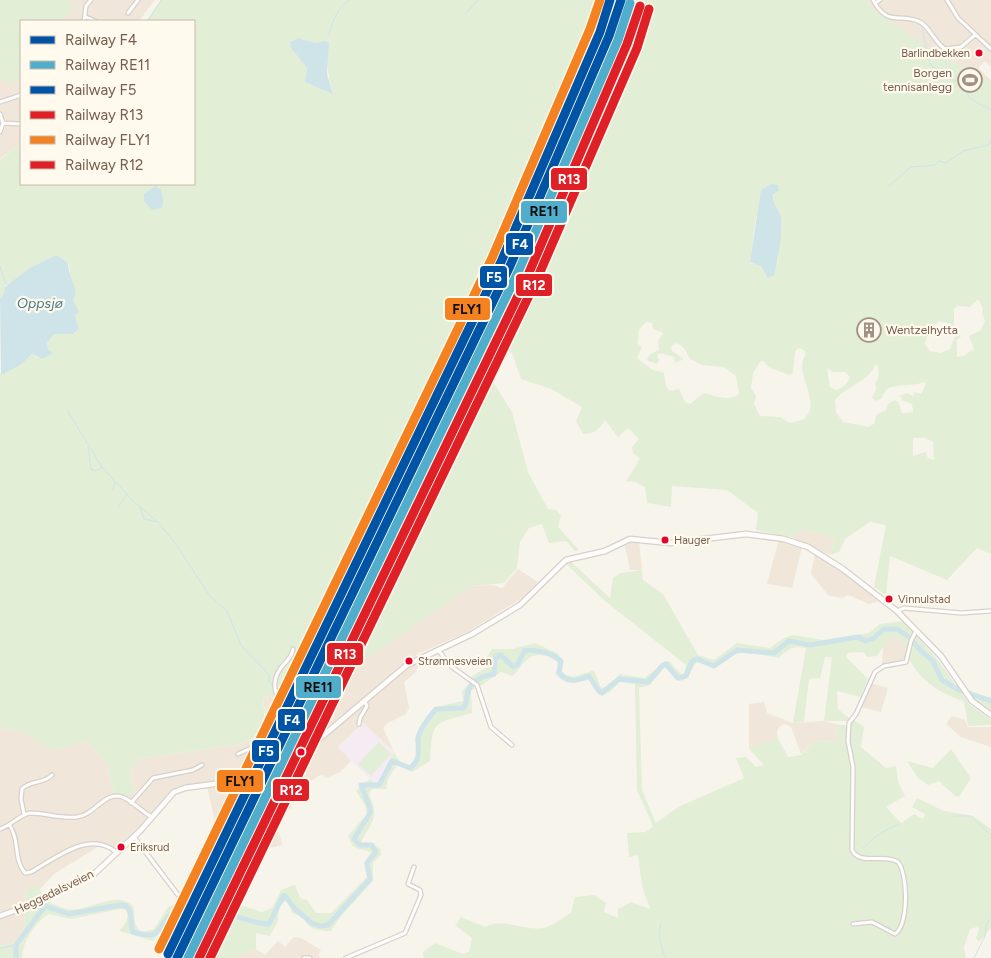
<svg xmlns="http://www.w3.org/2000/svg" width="991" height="958" viewBox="0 0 991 958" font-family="Figtree,sans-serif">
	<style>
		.residential { fill: #f0e7da }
		.education { fill: #f4ebf3 }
		.green { fill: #e3eed7; fill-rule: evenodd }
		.water { fill: #cee4e8 }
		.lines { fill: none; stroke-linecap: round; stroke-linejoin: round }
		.stream { stroke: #cee4e8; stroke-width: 1 }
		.river { stroke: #cee4e8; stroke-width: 5 }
		.street-casing { stroke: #d6d1ca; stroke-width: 5.5 }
		.secondary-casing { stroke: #d8d1ca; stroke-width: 7 }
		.street { stroke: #fefdfc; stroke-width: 3 }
		.secondary { stroke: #fefdfc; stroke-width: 4.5 }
		.rail-1-casing { stroke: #fff9ee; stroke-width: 12 }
		.rail-2-casing { stroke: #fff9ee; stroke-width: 12 }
		.rail-3-casing { stroke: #fff9ee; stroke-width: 12 }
		.rail-4-casing { stroke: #fff9ee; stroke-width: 12 }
		.rail-5-casing { stroke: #fff9ee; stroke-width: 12 }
		.rail-6-casing { stroke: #fff9ee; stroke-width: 12 }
		.rail-1 { stroke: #0054a6; stroke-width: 9 }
		.rail-2 { stroke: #50adcb; stroke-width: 9 }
		.rail-3 { stroke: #0054a6; stroke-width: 9 }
		.rail-4 { stroke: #df2027; stroke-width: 9 }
		.rail-5 { stroke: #f58220; stroke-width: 9 }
		.rail-6 { stroke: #df2027; stroke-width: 9 }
		.bus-dot { fill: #e4002b; stroke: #fff9ee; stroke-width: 2 }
		.labels { text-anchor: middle; stroke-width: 4.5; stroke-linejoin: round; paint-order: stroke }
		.bus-label { font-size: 11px; fill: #765d4c; stroke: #fff9ee; text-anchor: start }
		.poi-label { font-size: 12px; fill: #765d4c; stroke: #fff9ee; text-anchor: end }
		.street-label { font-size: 12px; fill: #765d4c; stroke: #fff9ee }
		.water-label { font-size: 14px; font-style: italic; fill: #467a89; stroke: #fff9ee }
		.line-badge { stroke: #fff9ee; stroke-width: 2 }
		.badge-label { font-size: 14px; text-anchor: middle; font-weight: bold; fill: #fff }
		.pale-badge-label { font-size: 14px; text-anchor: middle; font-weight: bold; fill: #111 }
	</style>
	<rect width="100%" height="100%" fill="#f7f4ec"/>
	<path class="residential" d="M69 0H155L139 21H61L74 8Z
		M869 0H991V67L985 61 978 68 991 80V83L947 59 872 9Z
		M0 76 6 82 21 80V147L17 146 0 159Z
		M804 530 835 538 830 555 791 537Z
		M779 539 802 547 792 588 767 584Z
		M639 540 642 570H630L624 542Z
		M815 553 830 562 883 600 869 604 848 595 842 598 829 596 811 574Z
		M518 569 538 582 522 598 469 631 416 655V662L419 665 415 673 404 682 409 708 406 714 388 723 383 728 394 752 363 723 338 747 351 761 340 772 326 778 322 774 288 795 292 808 273 818 283 845 223 859 207 785 174 792 152 817 132 834 134 837 117 853 101 845 54 874 40 889 26 887 24 929 16 942 0 946V728L21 731 52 750 87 742 106 761 114 794H135L131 771 138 759 240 744 267 732 263 698 291 688 298 706 472 586 493 585 502 588Z
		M898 637 906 643 908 655 906 661 882 664 883 647 889 638Z
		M871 683 888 688 881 712 860 707Z
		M764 702 767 713 793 723 824 721 837 724 836 741 814 742 801 754 791 727 785 724 780 726 777 731 778 738 749 749V704Z
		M952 716 965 720 968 727H991V747L961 737 946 724Z
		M294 937 301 938 321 950 318 955 321 958H235L256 949 265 955 278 941 285 947Z"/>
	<path class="education" d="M363 723 394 753 387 765 382 783 377 785 338 748Z"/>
	<path class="green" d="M0 0H69L74 8 61 21H21V80L6 83 0 76Z
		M161 0H869L872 9 947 59 991 83V554L977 548 947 580 890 556 886 595 874 587 886 525 870 522 845 539 839 552 830 555 835 538 804 530 791 537 756 530 758 513 727 490 672 486 671 507 647 503 645 487 635 482 626 481 640 459 633 453 632 447 639 439 628 428 618 437 605 420C600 429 594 434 583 434L576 421 582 407 551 389 521 379 512 353 493 348 485 369 512 412 528 472 548 509 556 510 561 516 558 527 579 550 575 551 566 541 549 543 542 524 529 528 520 542 517 568 504 583 472 586 298 706 291 688 263 698 266 732 240 744 138 759 131 771 135 794H114L106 761 87 742 52 750 21 731 0 728V374L22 364 32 354 38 358 53 353 48 349 47 343 54 334H73L79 329 75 315 79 312 73 300 69 265 56 255 31 268 10 285H5L4 293 0 298V160L17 146 21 147V184H194V21H146ZM300 38 315 43 325 41C328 59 327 75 333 93L305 82 307 68ZM778 185C765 209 785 210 782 230 782 234 779 238 778 242 777 249 778 256 778 263L761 266 750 262 756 218ZM978 299 983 308 982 313 985 321 981 330 969 336 974 349 963 356 957 357V340L961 337 956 333 950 349 941 353 930 351 925 344 929 330 939 321 947 323 951 329 954 328V309L958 306 970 307ZM646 322 652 323 653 329 663 333 658 341 659 350 649 355 647 360 657 364 659 360 657 355 660 353 674 357 675 363 684 359 672 351 671 346 676 343C686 347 686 352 690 359L702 365 724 367 736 376 739 394C729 402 716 396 704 393L690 404 685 402 679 389 670 391 666 386 664 373 651 369 637 358 642 347 638 344 639 330ZM798 348 804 350 806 354C794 370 814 392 810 409 810 412 806 416 805 419L790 423 780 417 760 416 754 404 756 396 751 388 753 373 760 362 764 361 768 367 789 375 793 373 795 352ZM875 365H877C879 371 880 377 875 383L876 389 872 398 876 401 882 398C886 380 911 388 924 382L926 384 921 394 915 392 913 396 907 393 897 397H902L901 400 912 404 913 412 902 413 898 402 894 400 888 404 886 410 876 415 875 423 869 427 843 422 836 412 835 400C846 386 869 382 875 365ZM827 368 833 372H845L850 377C849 383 841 389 836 390L830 387ZM913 438H925L933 442 934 460 928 458 925 452 913 456Z
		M569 560 610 598 613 578 620 573 642 570 643 580 663 594 698 655 714 660 737 643 770 648 784 638 793 635 823 640 869 633 880 624 903 621 938 660 970 705 991 720V725L968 726 964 701C941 694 921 682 910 660 905 650 907 644 898 637L889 638 877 656 867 657 864 652 848 653 846 657 868 679 860 697 837 691 838 709 850 719 848 721H824L832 657H825L820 678 809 679 804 722 793 723 806 648C793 646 788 648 779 658L745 652 735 654 713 668 697 662C689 670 692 680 678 681L666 668 663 669 650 685 639 688 642 790 656 823 678 807 744 778 736 758 746 757 756 767 764 765 749 749 778 738 788 757 801 755 814 742 836 741 837 725H850L854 720 864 727 861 747 886 768 896 766 898 782 905 796 886 807 901 823 914 814 923 819 925 814 912 807 917 798 944 811 973 816 991 829V928L979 942 976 938 979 929 977 927 970 929 964 947 966 958H424L423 952 435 943 463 954 469 952 472 938 455 925 461 917 485 927C503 917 523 931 543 928 553 926 563 917 571 913L575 897 594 895 606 903 604 912 618 918V909L631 902 650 909 642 886 638 855 629 857 627 833 646 832 653 826 637 790 635 684 620 682 609 693 599 695 589 680C574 683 564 686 555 673L559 665C554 656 536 651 528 659 521 664 519 671 512 676L501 672 480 686 469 678 487 667V657L492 649H513L535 643 557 653 564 661 561 671C570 681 583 674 594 670L601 688 607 687 620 674 645 678 665 661 670 662 681 674 684 673 686 665 605 601 565 563Z
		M472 681 478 686 471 691 472 713C432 724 433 720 430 761L412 772 397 765 388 779 386 789H372L369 794C379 818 373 820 361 842L381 849V855L373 863V881L341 916 331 931C318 931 308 930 303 917L292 913 287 900 279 907 278 921 270 936 256 933V949L235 958H167L169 950 190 947 204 954 212 953 207 938 192 940 187 928 175 918 171 919 153 941 119 931C125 924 130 919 126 910L121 909 71 919 49 914C35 923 23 940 22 958H0V946L16 942 24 929 26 887H37C42 890 42 896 46 900 50 903 62 908 68 909 89 913 114 889 133 906 136 916 132 926 142 932L154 929 168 907 172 905 187 908 211 896 262 912 272 908 281 890 295 885 300 898 307 900 316 913H331L367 877 364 863 371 852 353 847 348 836 367 814 365 805 356 791 370 779 377 785 383 783 387 765 394 752 400 762 411 766 419 754 415 738C432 710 429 707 463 701L462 691Z
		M964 688 988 698 991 696V711L975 702Z
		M379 742 391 754 371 776 358 764Z
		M951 749 971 778 959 797 955 796 939 781 928 785 918 778 907 761 933 768Z"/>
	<path class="water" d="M299 38 315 43 325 41 329 43 327 74 333 94 305 82 307 68 291 48 290 42Z
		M771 184 778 185 779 190 773 195C773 206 777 207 781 216 784 225 777 265 774 275L768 278 761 266 750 262 761 190Z
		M155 186 161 189 163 201 162 208 152 210 144 201V194Z
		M56 255 67 262C69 266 68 269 70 274 72 284 79 288 73 300L79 312 75 315 79 329 73 334H54L47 343 48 349 53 353 42 359 32 354 22 364 1 375 0 298 4 293 5 287 30 268Z"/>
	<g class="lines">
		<path class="stream" d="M467 12 478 0
			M148 21 161 0
			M922 30C927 44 925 55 932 67L940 69
			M329 35C332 22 338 6 350 0
			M941 71 944 78 957 81 965 85C965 100 979 103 991 110
			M889 186 911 167 935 165 939 161 946 163 963 151 988 145 991 140
			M0 266 6 285
			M67 410 102 467 133 501 158 522 175 543 209 595 227 611 241 645 269 675V681L274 688
			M88 447 91 469 96 471 102 467
			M112 490 115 483
			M118 507 127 494
			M140 507 144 519 157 522
			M495 662 493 656 497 653 501 655
			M953 816H971L991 835
			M863 848C868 844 875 836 881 833 887 829 893 828 899 824
			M661 923C658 935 660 946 666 958
			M0 948 16 945
			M974 958 985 936 986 926 991 916"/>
		<path class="river" d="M16 958V945L45 906 69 914 120 905 126 906C134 912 129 923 133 932 165 941 154 928 172 913L194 926 205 924 207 919C231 908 248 924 269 924L283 896H285L295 909 312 923 320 926 328 925 370 879 367 863 376 852 372 845H360L354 839 370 813V808L361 785H379L392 761 410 768C421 759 418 753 418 740 418 731 430 716 436 709L463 708C467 704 466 701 467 696 469 681 481 676 494 674L495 659 501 655 513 667 517 665 525 650C537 650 552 653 561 661L559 672C567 684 577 681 589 676L598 690 602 693 619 679 648 682 663 665 666 664 678 678 686 676 692 661 697 659 714 666 737 650 774 653 789 641 810 645 858 637 865 641 874 638 884 629H897L909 637 920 650 933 661 942 680 959 690 991 701"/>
		<g class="street-casing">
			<path id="street" d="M873 0C888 27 897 13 918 21 929 25 934 42 945 49L961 47 975 35
				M947 0 958 18 991 49
				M875 3 880 0
				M128 13 138 0
				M86 17 95 21
				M84 21 86 6 91 0
				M0 102 21 95
				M0 114 3 123 0 132
				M3 123 21 124
				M897 611 904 608 961 613 991 611
				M438 650 452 667 477 685 491 727 512 745
				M359 724 360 718 367 706 364 700
				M286 737 292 732 294 723C286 706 265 693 280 669 285 662 292 658 293 649
				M131 803 153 778 193 770 202 765
				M230 809 226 815 227 821C240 830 254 830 269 827L257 787 268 778 271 767 279 758 286 737 280 735 238 754
				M24 814 21 799 22 789C30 780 44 784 52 775
				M10 826C20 840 13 859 25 873L31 872C56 858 90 829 117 853
				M0 829C12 825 19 815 30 813 46 813 61 819 77 817 95 815 104 791 122 797 133 801 142 812 152 817
				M134 837 204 929 214 958
				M853 924 872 922 895 934C909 925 908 874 898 862 883 853 860 866 852 850L853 767 848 741 849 723 856 714 875 672 884 666 906 662 911 641 916 631
				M304 958H310
				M346 958 405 933 421 895 420 890 408 884 414 867"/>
		</g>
		<g class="secondary-casing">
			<path id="secondary" d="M0 916 33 904 94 874 140 831 174 792 185 788 249 779 292 762 407 665 472 634 520 605 566 560 605 551 630 539 670 543 746 534 784 539 808 547 843 569 897 611 941 656 972 701 991 715"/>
		</g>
		<use href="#street" class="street"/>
		<use href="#secondary" class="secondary"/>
		<g class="rail-1-casing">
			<path id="rail-1" d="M177 958 510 266 609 36 621 0"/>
		</g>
		<g class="rail-2-casing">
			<path id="rail-2" d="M188 958 519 270 618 40 630 3"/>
		</g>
		<g class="rail-3-casing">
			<path id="rail-3" d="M168 954 501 262 600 32 610 0"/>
		</g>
		<g class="rail-4-casing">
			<path id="rail-4" d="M199 958 528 275 627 44 640 6"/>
		</g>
		<g class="rail-5-casing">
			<path id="rail-5" d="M159 949 492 258 590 29 600 0"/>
		</g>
		<g class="rail-6-casing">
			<path id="rail-6" d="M210 958 537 279 637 48 649 9"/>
		</g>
		<use href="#rail-1" class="rail-1"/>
		<use href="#rail-2" class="rail-2"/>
		<use href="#rail-3" class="rail-3"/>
		<use href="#rail-4" class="rail-4"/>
		<use href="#rail-5" class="rail-5"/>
		<use href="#rail-6" class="rail-6"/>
	</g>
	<defs>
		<g id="stadium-ring" transform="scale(1.25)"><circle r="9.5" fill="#fff9ee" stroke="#a39284" stroke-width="1.5"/><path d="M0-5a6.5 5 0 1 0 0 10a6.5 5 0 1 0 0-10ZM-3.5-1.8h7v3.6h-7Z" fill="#a39284"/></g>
		<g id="building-ring" transform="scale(1.25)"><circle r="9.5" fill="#fff9ee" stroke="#a39284" stroke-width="1.5"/><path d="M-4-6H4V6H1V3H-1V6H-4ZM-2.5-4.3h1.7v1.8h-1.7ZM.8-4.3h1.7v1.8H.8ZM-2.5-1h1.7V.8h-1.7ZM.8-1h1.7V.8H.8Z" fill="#a39284"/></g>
	</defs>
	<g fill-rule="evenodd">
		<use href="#stadium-ring" x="970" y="80"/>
		<use href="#building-ring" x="869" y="330"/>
	</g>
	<g class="bus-dot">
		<circle cx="979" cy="53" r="4.5"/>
		<circle cx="665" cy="540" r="4.5"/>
		<circle cx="889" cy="599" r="4.5"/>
		<circle cx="409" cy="661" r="4.5"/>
		<circle cx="301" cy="752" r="4.5"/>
		<circle cx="121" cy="847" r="4.5"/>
	</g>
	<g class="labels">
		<g class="bus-label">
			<text x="970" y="57" text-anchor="end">Barlindbekken</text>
			<text x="674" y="544">Hauger</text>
			<text x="898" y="603">Vinnulstad</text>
			<text x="418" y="665">Strømnesveien</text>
			<text x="130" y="851">Eriksrud</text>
		</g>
		<g class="poi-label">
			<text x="952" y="77">Borgen<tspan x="952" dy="14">tennisanlegg</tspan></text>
			<text x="886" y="334" text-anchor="start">Wentzelhytta</text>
		</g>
		<g class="street-label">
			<text transform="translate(54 892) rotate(-26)" y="4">Heggedalsveien</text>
		</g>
		<g class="water-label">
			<text x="40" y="308">Oppsjø</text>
		</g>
	</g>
	<g class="line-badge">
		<rect x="550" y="167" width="38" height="24" rx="5" fill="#df2027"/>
		<rect x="520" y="200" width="48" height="24" rx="5" fill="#50adcb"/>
		<rect x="505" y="232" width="29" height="24" rx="5" fill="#0054a6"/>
		<rect x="479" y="265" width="29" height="24" rx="5" fill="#0054a6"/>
		<rect x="515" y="273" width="38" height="24" rx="5" fill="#df2027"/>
		<rect x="444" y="297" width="47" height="24" rx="5" fill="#f58220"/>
		<rect x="326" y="642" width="38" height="24" rx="5" fill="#df2027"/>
		<rect x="295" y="675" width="47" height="24" rx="5" fill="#50adcb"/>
		<rect x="277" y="708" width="29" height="24" rx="5" fill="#0054a6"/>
		<rect x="251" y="739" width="29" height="24" rx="5" fill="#0054a6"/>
		<rect x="216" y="769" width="48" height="24" rx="5" fill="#f58220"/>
		<rect x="272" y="778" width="38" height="24" rx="5" fill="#df2027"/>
	</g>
	<g class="badge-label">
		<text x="569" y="184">R13</text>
		<text x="520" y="249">F4</text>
		<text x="494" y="282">F5</text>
		<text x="534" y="290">R12</text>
		<text x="345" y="659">R13</text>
		<text x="292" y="725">F4</text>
		<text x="266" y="756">F5</text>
		<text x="291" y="795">R12</text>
	</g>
	<g class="pale-badge-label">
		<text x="544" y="216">RE11</text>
		<text x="467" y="314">FLY1</text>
		<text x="318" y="692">RE11</text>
		<text x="240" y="786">FLY1</text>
	</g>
	<rect x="20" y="20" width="175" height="165" fill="#fff9ee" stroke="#c8bbad"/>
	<rect x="30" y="36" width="25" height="8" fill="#0054a6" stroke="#c8bbad"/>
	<text x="65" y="45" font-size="15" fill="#765d4c">Railway F4</text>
	<rect x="30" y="61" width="25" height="8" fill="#50adcb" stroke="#c8bbad"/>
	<text x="65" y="70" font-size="15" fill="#765d4c">Railway RE11</text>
	<rect x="30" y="86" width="25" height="8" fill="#0054a6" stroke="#c8bbad"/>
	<text x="65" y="95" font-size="15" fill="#765d4c">Railway F5</text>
	<rect x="30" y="111" width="25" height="8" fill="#df2027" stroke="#c8bbad"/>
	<text x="65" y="120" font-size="15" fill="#765d4c">Railway R13</text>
	<rect x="30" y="136" width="25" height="8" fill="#f58220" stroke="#c8bbad"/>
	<text x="65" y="145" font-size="15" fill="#765d4c">Railway FLY1</text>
	<rect x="30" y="161" width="25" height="8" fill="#df2027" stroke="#c8bbad"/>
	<text x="65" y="170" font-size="15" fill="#765d4c">Railway R12</text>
</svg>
